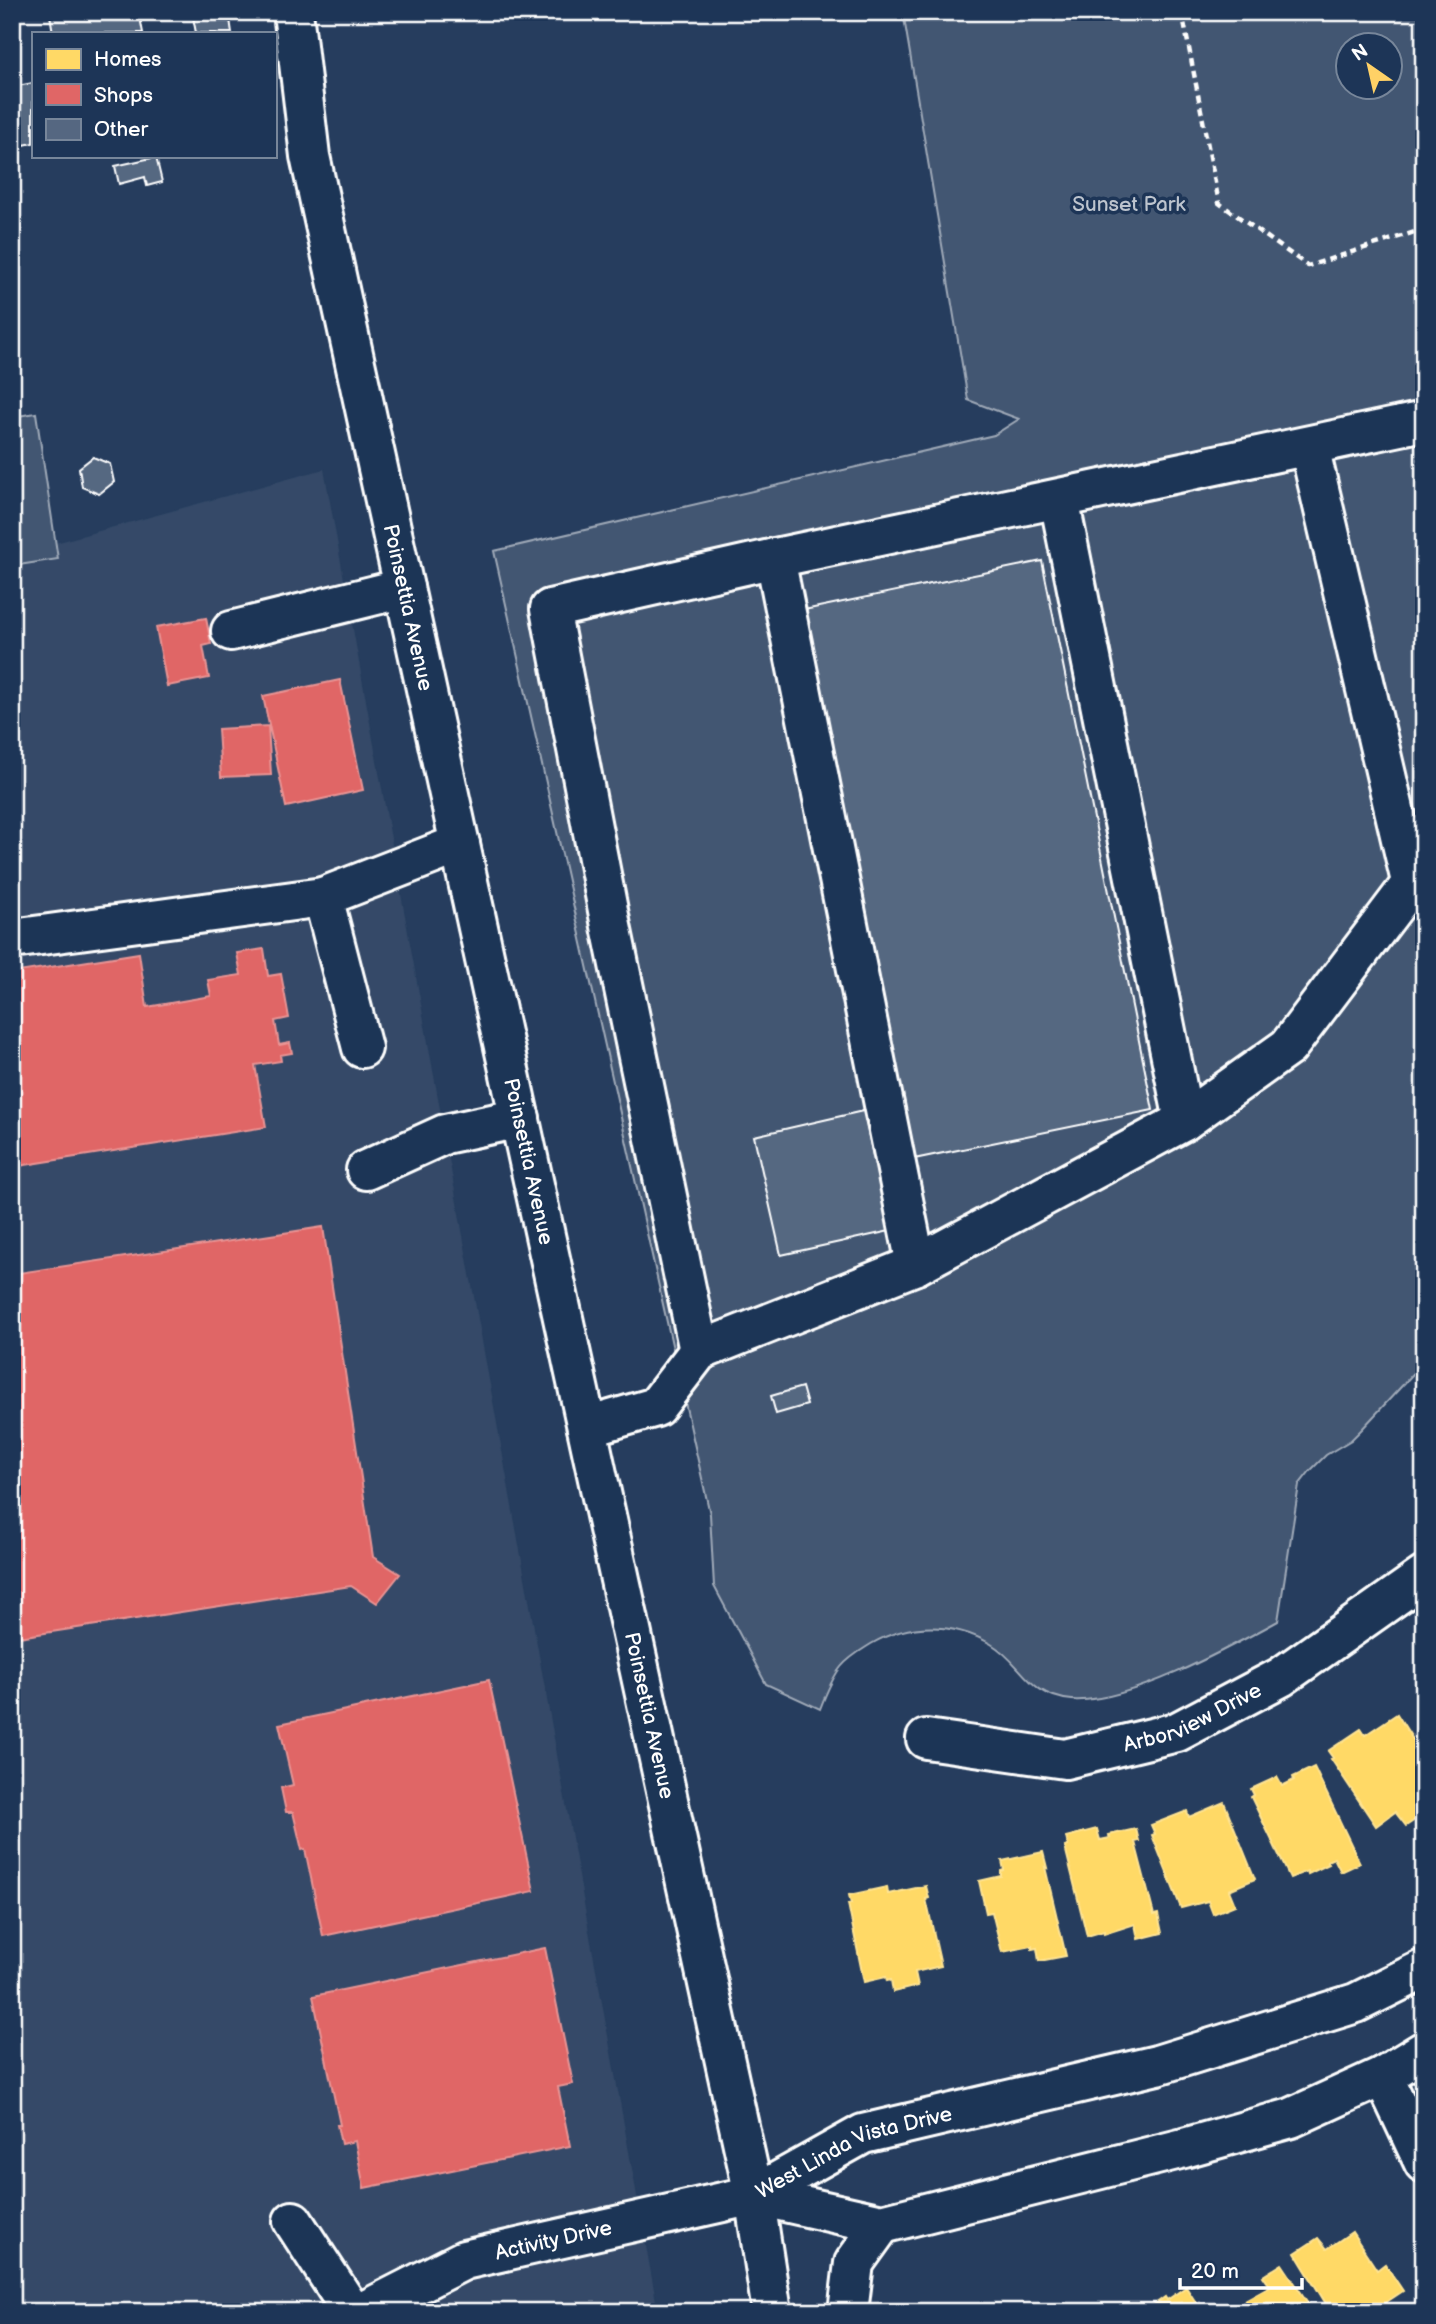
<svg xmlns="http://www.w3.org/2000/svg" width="1436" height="2324" viewBox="0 0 1436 2324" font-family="'Balsamiq Sans',sans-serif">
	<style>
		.built { fill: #344a68 }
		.green { fill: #425672; stroke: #a0aab8; stroke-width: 2; fill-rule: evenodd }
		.homes { fill: #ffd966; stroke: #ffe494; stroke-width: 2 }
		.shops { fill: #e06666; stroke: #e99494; stroke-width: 2 }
		.building { fill: #556781; stroke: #fff; stroke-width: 2 }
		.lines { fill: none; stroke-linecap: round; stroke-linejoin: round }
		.minor-casing { stroke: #fff; stroke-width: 44 }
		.major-casing { stroke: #fff; stroke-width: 44 }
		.path { stroke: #fff; stroke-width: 4.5; stroke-dasharray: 7 5; stroke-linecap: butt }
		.minor { stroke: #1d3557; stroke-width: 38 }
		.major { stroke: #1d3557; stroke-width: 38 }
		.labels { text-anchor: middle; stroke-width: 7; stroke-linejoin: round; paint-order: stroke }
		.park-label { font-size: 21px; fill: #bdc4ce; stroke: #1d3557 }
		.street-label { font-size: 21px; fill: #fff; stroke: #1d3557 }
	</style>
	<rect width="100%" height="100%" fill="#263d5e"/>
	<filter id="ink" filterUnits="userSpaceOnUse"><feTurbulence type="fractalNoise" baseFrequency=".0143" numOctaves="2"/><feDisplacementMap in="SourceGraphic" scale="14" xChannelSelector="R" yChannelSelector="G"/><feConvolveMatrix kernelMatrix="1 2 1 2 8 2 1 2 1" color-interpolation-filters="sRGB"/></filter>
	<g filter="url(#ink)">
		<path class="built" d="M324 469 658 2312H12V555Z"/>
		<path class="green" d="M903 12H1424V1362L1362 1429 1351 1440 1326 1455 1310 1471 1299 1485 1278 1621C1229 1648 1127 1704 1072 1700 1027 1696 1023 1663 991 1644 953 1622 909 1622 871 1644 860 1651 849 1657 841 1667 832 1678 825 1696 820 1709L766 1684 714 1586 710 1514 494 551 994 435 1019 419 968 400ZM1348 46H1390V88H1348Z
			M36 413 58 559 12 566V417Z"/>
		<path class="homes" d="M1397 1714 1424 1757V1794L1418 1798 1424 1806V1814L1406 1826 1395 1812 1376 1826 1331 1759 1333 1758 1328 1751 1361 1729 1365 1735Z
			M1314 1767 1360 1863 1341 1872 1334 1858 1327 1861 1329 1864 1308 1874 1307 1871 1290 1878 1251 1797 1254 1795 1251 1789 1277 1777 1282 1786 1294 1780 1293 1777Z
			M1224 1802 1255 1879 1229 1890 1235 1905 1213 1914 1208 1901 1181 1908 1152 1835 1155 1834 1151 1825 1187 1811 1189 1817Z
			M1097 1829 1100 1840 1110 1838 1109 1835 1136 1829 1139 1841 1135 1842 1154 1915 1158 1914 1162 1933 1138 1939 1135 1924 1104 1934V1931L1087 1936 1065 1847 1068 1846 1066 1837Z
			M1043 1852 1047 1868 1045 1867 1066 1956 1039 1961 1037 1948 1032 1949V1946L1002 1952 992 1912 986 1913 979 1881 1001 1876V1871L1004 1870 1002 1861Z
			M926 1886 929 1898 926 1899 941 1966 915 1972 918 1986 893 1992 891 1980 887 1981 886 1977 864 1982 848 1904H851L849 1895 887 1887 888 1894Z
			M1352 2232 1377 2270 1385 2264 1403 2291 1382 2305 1386 2312H1331L1295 2253 1318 2238 1327 2249Z
			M1282 2264 1314 2312H1232L1247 2302 1245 2300 1270 2286 1263 2276Z
			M1186 2287 1202 2312H1144L1165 2297 1167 2300Z"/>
		<path class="shops" d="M206 618 211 644 203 646 209 678 167 686 156 627Z
			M340 680 363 790 286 807 263 696Z
			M268 726 271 775 221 777 218 729Z
			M264 949 268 976 281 974 289 1018 275 1021 279 1045 290 1043 292 1053 280 1055 281 1061 255 1065 266 1127 12 1167V973L139 953 147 1007 211 996 208 980 241 975 237 953Z
			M323 1227 373 1557 400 1574 377 1603 351 1586 12 1638V1274Z
			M489 1680 534 1891 323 1936 305 1849 302 1850 293 1812H286L281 1788 293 1785 279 1724Z
			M545 1948 573 2084 558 2087 570 2146 364 2188 355 2141 341 2144 337 2125H340L313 1996Z"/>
		<path class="building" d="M63 12H139L143 33H53L50 15Z
			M192 12H229L232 33H196Z
			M33 83V143L19 146 12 111V87Z
			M156 157 162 182 147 186 145 177 119 184 115 166Z
			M93 457 110 464 114 482 99 494 82 487 79 468Z
			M1042 561 1153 1110 914 1159 804 610Z
			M863 1111 890 1231 781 1255 754 1136Z
			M802 1387 807 1405 776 1414 771 1396Z"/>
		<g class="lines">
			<g class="minor-casing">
				<g id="minor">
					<path d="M1309 446 1412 886"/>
					<path d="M1059 499 1184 1121"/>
					<path d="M775 558 916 1265"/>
					<path d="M231 631 404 588"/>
					<path d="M12 939 323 897"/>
					<path d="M362 1048 323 897 460 844"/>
					<path d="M366 1170 445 1134 520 1118"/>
					<path d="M699 1351 611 926 550 609 775 558 1424 421"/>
					<path d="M587 1427 656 1407 699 1351 916 1265 1184 1121 1288 1047 1424 867"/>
					<path id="s1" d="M926 1739 1065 1759 1177 1732 1281 1677 1424 1576"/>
					<path d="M1383 2076 1424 2163"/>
					<path d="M293 2221 352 2312"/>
					<path id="s2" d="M362 2312 464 2260 754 2195"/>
				</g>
			</g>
			<g class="major-casing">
				<g id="major">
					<path id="s3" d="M293 12 310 156 754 2195 772 2312"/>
					<path id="s4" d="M754 2195 863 2134 1157 2065 1356 2003 1424 1969"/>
					<path d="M754 2195 882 2224 1184 2148 1291 2118 1383 2076 1424 2051"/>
					<path d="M848 2312 854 2263 882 2224"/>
				</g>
			</g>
			<path class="path" d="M1182 12 1219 203 1308 266 1424 229"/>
			<use href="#minor" class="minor"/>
			<use href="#major" class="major"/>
		</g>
	</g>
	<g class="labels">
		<g class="park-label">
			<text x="1129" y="211">Sunset Park</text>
		</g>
		<g class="street-label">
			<text dy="7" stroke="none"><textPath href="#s3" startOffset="607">Poinsettia Avenue</textPath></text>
			<text dy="7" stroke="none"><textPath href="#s3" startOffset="1174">Poinsettia Avenue</textPath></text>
			<text dy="7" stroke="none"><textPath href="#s3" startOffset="1741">Poinsettia Avenue</textPath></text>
			<text dy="7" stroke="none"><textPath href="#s1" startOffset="275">Arborview Drive</textPath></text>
			<text dy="7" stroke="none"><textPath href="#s4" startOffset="110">West Linda Vista Drive</textPath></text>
			<text dy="7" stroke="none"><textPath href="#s2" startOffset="206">Activity Drive</textPath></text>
		</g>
	</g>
	<rect width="1436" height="2324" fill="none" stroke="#1d3557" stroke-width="42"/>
	<rect x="21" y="21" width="1394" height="2282" fill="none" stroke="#fff" stroke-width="2.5" filter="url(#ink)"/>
	<rect x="32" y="32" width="245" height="126" fill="#1d3557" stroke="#77869a" stroke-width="2"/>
	<rect x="46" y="49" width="35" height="21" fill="#ffd966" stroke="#77869a" stroke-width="2"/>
	<text x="94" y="66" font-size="21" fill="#ffffff">Homes</text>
	<rect x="46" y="84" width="35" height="21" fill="#e06666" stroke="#77869a" stroke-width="2"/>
	<text x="94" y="102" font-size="21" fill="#ffffff">Shops</text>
	<rect x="46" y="119" width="35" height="21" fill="#556781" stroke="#77869a" stroke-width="2"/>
	<text x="94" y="136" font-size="21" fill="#ffffff">Other</text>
	<g transform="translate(1369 66) rotate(326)"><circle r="33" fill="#1d3557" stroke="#77869a" stroke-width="2"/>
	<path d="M0-5L12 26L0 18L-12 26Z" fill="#ffd166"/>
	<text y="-10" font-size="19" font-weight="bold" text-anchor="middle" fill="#ffffff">N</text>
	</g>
	<path d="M1180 2278v10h122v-10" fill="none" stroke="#ffffff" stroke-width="3.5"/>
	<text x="1191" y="2278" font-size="21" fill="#ffffff" stroke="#1d3557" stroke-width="5" paint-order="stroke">20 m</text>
</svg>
